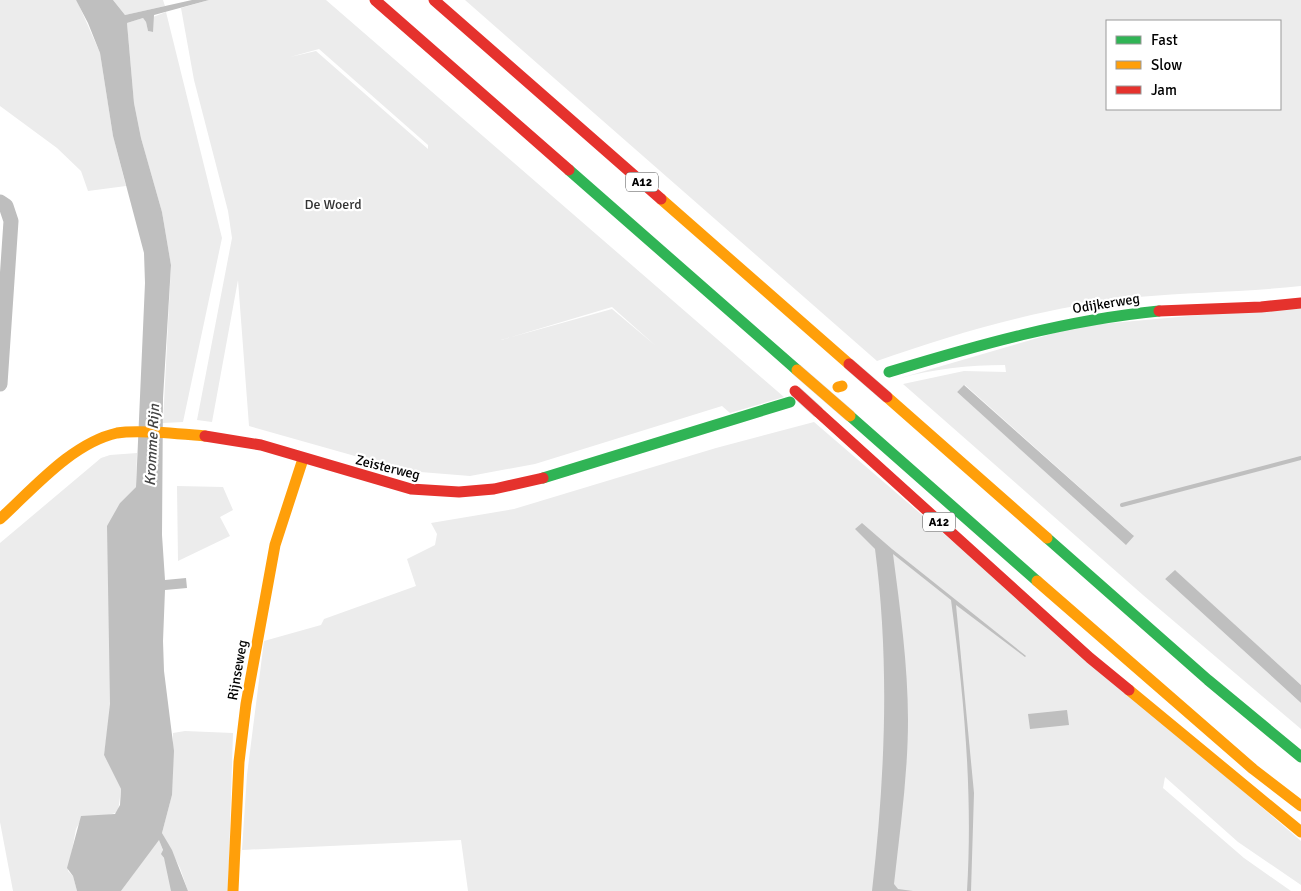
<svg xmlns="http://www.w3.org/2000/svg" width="1301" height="891" viewBox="0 0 1301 891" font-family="Signika,sans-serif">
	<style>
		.green { fill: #ececec; fill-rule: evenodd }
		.water { fill: #bfbfbf }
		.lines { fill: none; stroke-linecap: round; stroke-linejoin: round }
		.stream { stroke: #bfbfbf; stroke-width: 4 }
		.street { stroke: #bebebe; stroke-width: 15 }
		.fast { stroke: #30b455; stroke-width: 11 }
		.slow { stroke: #ff9f0a; stroke-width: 11 }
		.jam { stroke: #e5322d; stroke-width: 11 }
		.slow-bridge-casing { stroke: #dbdbdb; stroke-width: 12; stroke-linecap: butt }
		.jam-bridge-casing { stroke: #dbdbdb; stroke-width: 12; stroke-linecap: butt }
		.slow-bridge { stroke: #ff9f0a; stroke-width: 11 }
		.jam-bridge { stroke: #e5322d; stroke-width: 11 }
		.labels { text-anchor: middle; stroke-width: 4.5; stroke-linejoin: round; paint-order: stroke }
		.shield { fill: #fff; stroke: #4c4c4c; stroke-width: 1 }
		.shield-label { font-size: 12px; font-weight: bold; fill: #000 }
		.park-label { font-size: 14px; fill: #333; stroke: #fff }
		.street-label { font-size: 14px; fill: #000; stroke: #fff }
		.water-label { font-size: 15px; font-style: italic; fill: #444; stroke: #fff }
	</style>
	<rect width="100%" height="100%" fill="#fff"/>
	<path class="green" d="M0 0H76L78 3 100 53 113 136 126 186 88 191 81 171 57 148 0 106Z
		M113 0H163L165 6 125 15Z
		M209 0H326L784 397 730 413 722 406 535 464 470 476 408 471 249 426 238 280 212 422 197 420 232 238 228 211 194 80 181 8ZM319 49 428 145V149L316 51 290 57ZM612 307 656 346 612 309 501 340Z
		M465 0H1301V286C1247 292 1192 292 1138 297 1050 306 961 331 877 361ZM1107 21H1280V109H1107Z
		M166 12 222 238 183 422 163 423 171 265 162 212 141 138 134 103 127 23 143 18 146 22 148 31 153 32V17Z
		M1301 306V685L1176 571 1165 579 1301 703V729L1143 595 903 384 964 371 1006 372 1005 365C968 365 933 369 897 379L1079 326ZM965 385 1133 535 1126 544 957 392Z
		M814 422 1301 841V885L1238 842 1165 777 1163 788 1244 858 1291 891H468L461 840 242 850 247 775 264 641 321 625 324 619 416 586 407 559 435 545 437 534 431 523 514 509 716 448Z
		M137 453 136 487 120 503 108 565 111 647 110 713 104 755 121 789 118 812 106 816H83L76 829 68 871 73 876 77 891H13L0 822V543L101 458 110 455Z
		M177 486 223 487 233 510 220 517 230 536 178 561Z
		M185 731 233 733 228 891H188L180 868 162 833 172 795 173 733Z
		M159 839 163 851 162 855 182 891H121Z"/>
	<path class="water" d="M76 0H113L125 15 192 0H209L154 15 153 32 148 31 146 22 143 18 127 23 134 103 141 138 162 212 171 265 163 398 162 535 165 580 186 578 187 588 165 590 163 641 164 671 174 751 172 795 162 833 172 850 188 891H171L164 858 161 854 163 850 159 840 121 891H77L73 876 67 868 81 816 115 814 120 805 121 789 104 755 110 704 107 526 120 503 136 487 145 283 144 253 113 136 100 53 88 23Z
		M964 385 1134 536 1126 545 957 392Z
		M862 523 892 549 1026 656 1025 657 956 605 974 793 971 891H967C973 793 964 697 951 600L893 554C900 608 908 665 908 720 908 775 900 829 894 884L898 889 913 891H872C885 777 890 663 875 549L855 529Z
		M1175 570 1301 685V703L1165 579Z
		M1067 710 1069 725 1030 729 1028 714Z"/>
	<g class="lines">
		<path class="stream" d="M1122 505 1301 458"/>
		<path class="street" d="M0 202 6 206 11 221 0 384"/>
		<path class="fast" d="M569 170 797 370
			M889 372C978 345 1066 320 1159 311
			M850 416 1037 581
			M543 478 790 402
			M1047 538 1208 680 1301 757"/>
		<path class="slow" d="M661 199 849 364
			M838 387 842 386
			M887 397 1047 538
			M0 519C33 489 72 443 117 433 139 429 182 434 205 436
			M1037 581 1253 769 1301 806
			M1129 690 1301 832
			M233 891 239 762 246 704 275 545 303 459"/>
		<path class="jam" d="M375 0 569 170
			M434 0 661 199
			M1159 311 1261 307 1301 303
			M818 412 1090 658 1129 690
			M205 436 261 445 411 489 459 492 494 489 543 478"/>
		<g class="slow-bridge-casing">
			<path id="slow-bridge" d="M797 370 850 416"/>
		</g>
		<g class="jam-bridge-casing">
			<path id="jam-bridge" d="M849 364 887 397
				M795 391 818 412"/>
		</g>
		<use href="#slow-bridge" class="slow-bridge"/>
		<use href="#jam-bridge" class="jam-bridge"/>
	</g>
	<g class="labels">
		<g class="shield">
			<rect x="626" y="172.5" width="32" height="19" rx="4"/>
			<rect x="923" y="512.5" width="32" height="19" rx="4"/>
		</g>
		<g class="shield-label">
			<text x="642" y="186">A12</text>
			<text x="939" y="526">A12</text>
		</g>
		<g class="park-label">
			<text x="333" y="209">De Woerd</text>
		</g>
		<g class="street-label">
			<text transform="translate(1106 303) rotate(-9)" y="5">Odijkerweg</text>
			<text transform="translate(388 467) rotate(14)" y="5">Zeisterweg</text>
			<text transform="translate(237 670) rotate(-80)" y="5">Rijnseweg</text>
		</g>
		<g class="water-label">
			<text transform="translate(152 445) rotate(-87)" y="5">Kromme Rijn</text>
		</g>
	</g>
	<rect x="1106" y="20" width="175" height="90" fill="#ffffff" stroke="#999999"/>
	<rect x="1116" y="36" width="25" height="8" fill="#30b455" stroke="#999999"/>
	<text x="1151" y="45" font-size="15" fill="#000000">Fast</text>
	<rect x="1116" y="61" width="25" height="8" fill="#ff9f0a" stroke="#999999"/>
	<text x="1151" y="70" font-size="15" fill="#000000">Slow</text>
	<rect x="1116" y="86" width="25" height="8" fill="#e5322d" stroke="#999999"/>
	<text x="1151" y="95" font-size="15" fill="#000000">Jam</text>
</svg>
